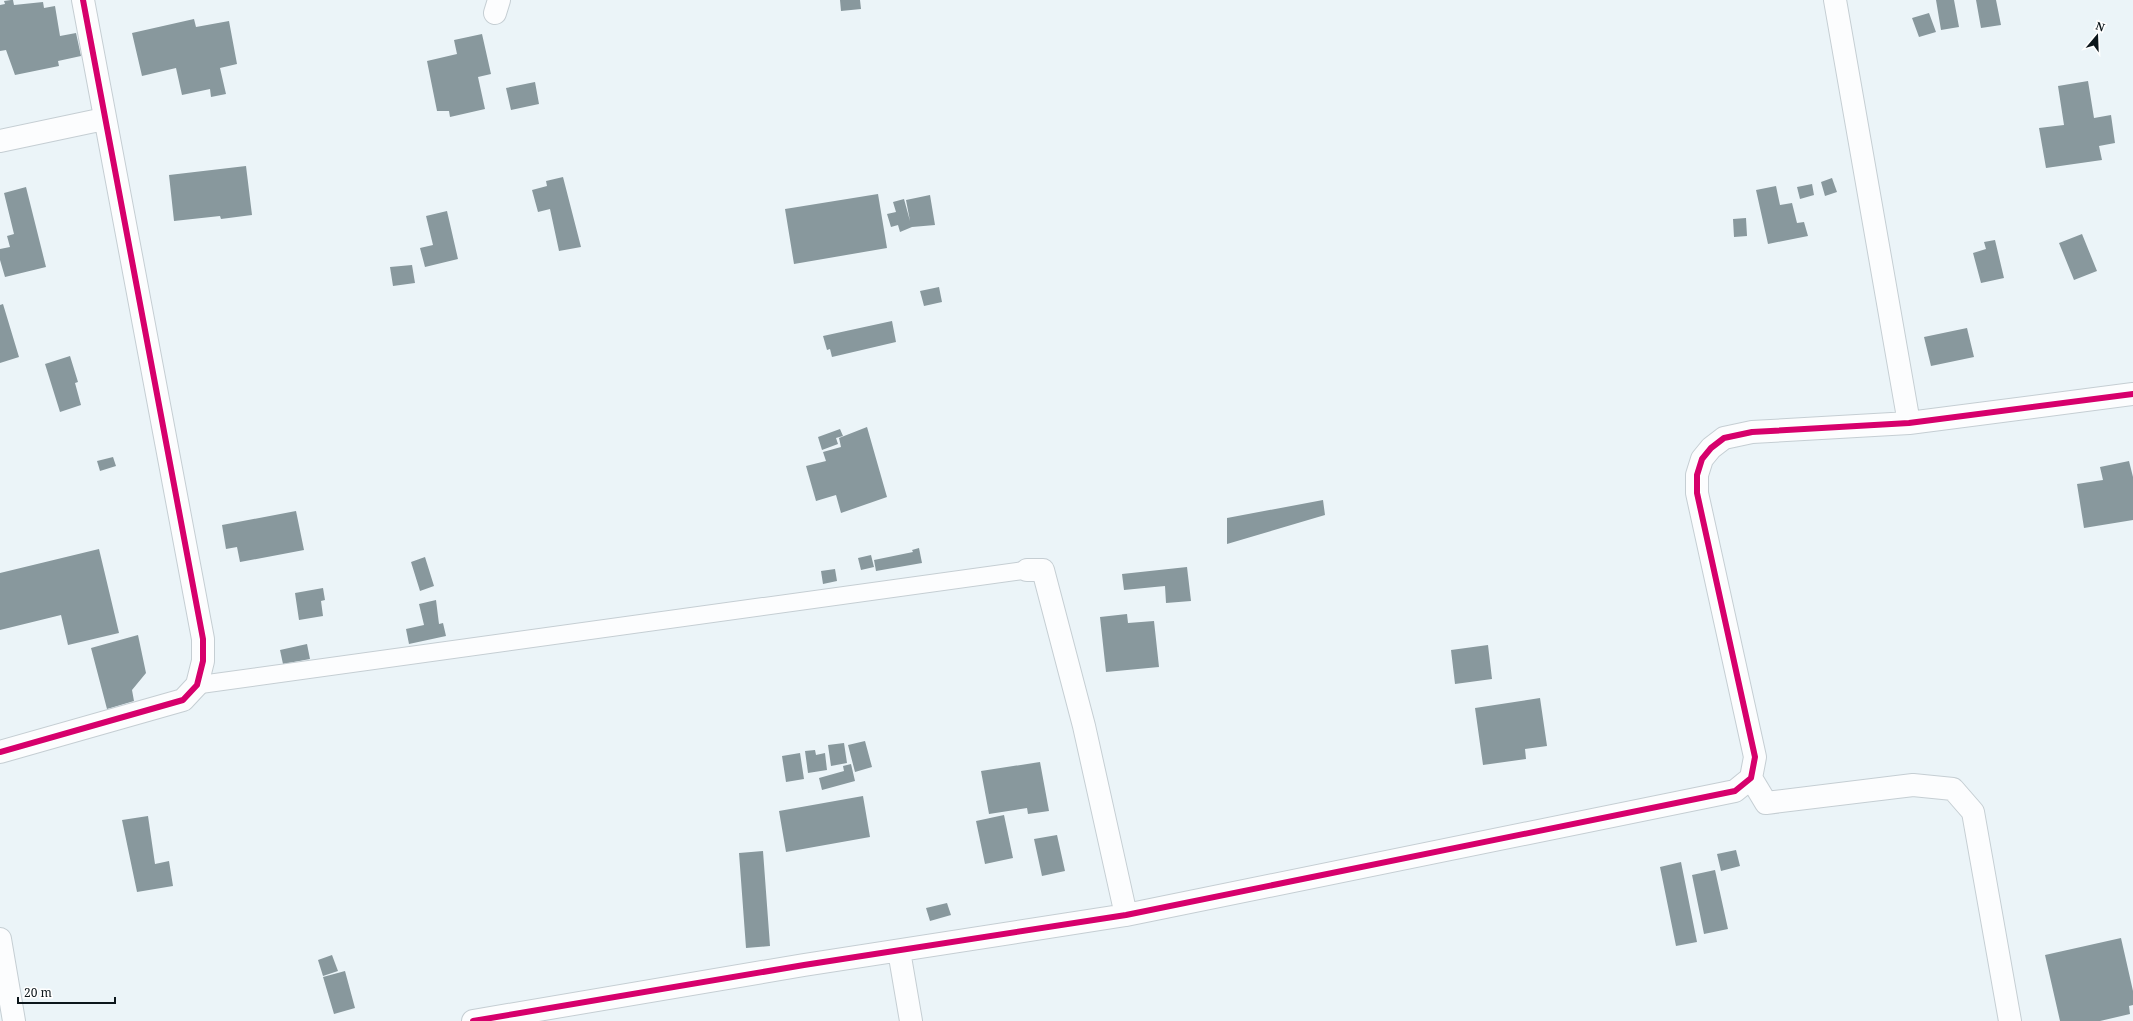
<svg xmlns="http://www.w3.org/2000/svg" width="2133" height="1021" viewBox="0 0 2133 1021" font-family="'Noto Serif',serif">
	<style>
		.building { fill: #88989d }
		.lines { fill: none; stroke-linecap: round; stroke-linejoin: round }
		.service-casing { stroke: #c5ced3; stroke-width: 19 }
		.minor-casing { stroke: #c5ced3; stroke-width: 24 }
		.service { stroke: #fcfdfe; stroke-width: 17 }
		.minor { stroke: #fcfdfe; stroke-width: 22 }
		.cycleway-casing { stroke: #fff; stroke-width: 8 }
		.cycleway { stroke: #d6006c; stroke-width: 6 }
	</style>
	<rect width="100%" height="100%" fill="#ebf4f8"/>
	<path class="building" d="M11 0H13L14 5 43 2 44 8 55 6 60 36 76 33 81 56 58 61 59 66 15 75 6 50 0 51V5L5 4 4 1Z
		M840 0H860L861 9 841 11Z
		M1936 0H1954L1959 27 1941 30Z
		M1976 0H1996L2001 25 1981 28Z
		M1929 13 1936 32 1919 37 1912 18Z
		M194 19 196 27 229 21 237 64 220 68 226 94 211 97 210 89 182 95 176 68 142 76 132 33Z
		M482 34 491 74 478 77 485 109 450 117 449 111H437L427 61 457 54 454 40Z
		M2088 81 2094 118 2111 115 2115 143 2099 146 2102 160 2046 168 2039 128 2064 125 2058 86Z
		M535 82 539 104 511 110 506 88Z
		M246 166 252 215 221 219 220 216 174 221 169 175Z
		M563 177 581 247 559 251 550 209 538 212 532 190 547 186 546 181Z
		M1832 178 1837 192 1825 196 1821 182Z
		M1812 184 1814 195 1800 199 1797 187Z
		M1776 186 1780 205 1792 203 1797 223 1804 222 1808 236 1768 244 1756 190Z
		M26 187 46 267 5 277 0 260V249L10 247 7 236 14 234 4 193Z
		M878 194 887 248 794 264 785 209Z
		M930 195 935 225 912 227 900 232 898 225 891 227 887 214 896 212 893 202 904 199 910 221 906 200Z
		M447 211 458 259 425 267 420 248 433 245 426 216Z
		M1746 218 1747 236 1734 237 1733 219Z
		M2082 234 2097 271 2074 280 2059 243Z
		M1995 240 2004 278 1981 283 1973 253 1986 249 1984 242Z
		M412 265 415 283 393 286 390 267Z
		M939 287 942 302 924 306 920 291Z
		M3 304 19 357 0 363V305Z
		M892 321 896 342 832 357 830 349 827 350 823 336Z
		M1967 328 1974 357 1931 366 1924 337Z
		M70 356 78 382 75 383 81 405 60 412 45 364Z
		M867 427 887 497 841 513 836 495 816 501 806 466 826 461 823 452 841 447 839 438Z
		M840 429 843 436 836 438 838 444 822 450 818 437Z
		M113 457 116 466 100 471 97 461Z
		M2129 461 2133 477V520L2084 528 2077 484 2103 480 2100 467Z
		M1323 500 1325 515 1227 544V518Z
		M296 511 304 550 240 562 237 547 226 549 222 525Z
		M919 548 922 563 876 571 874 560 913 552 912 550Z
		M99 549 119 633 68 645 61 615 0 630V573Z
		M871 555 874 567 861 570 858 558Z
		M425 557 434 586 420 591 411 562Z
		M1187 567 1191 601 1166 603 1165 586 1124 590 1122 574Z
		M835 569 837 581 823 584 821 571Z
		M323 588 325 600 321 601 323 616 299 620 295 593Z
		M436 600 439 624 443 623 446 636 409 644 406 629 424 625 419 604Z
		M1127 614 1128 623 1154 621 1159 667 1106 672 1100 617Z
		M138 635 146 673 132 690 134 701 107 709 91 648Z
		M307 644 310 659 283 664 280 650Z
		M1488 645 1492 679 1455 684 1451 650Z
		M1540 698 1547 746 1525 749 1526 759 1483 765 1475 708Z
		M865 741 872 767 855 772 848 745Z
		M844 743 847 763 831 766 828 745Z
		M815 750 816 755 825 753 827 770 808 773 805 751Z
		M800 753 804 779 786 782 782 756Z
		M1040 762 1049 811 1028 814 1027 808 989 814 981 771Z
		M851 764 855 781 822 790 819 778 844 771 843 766Z
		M863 796 870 837 786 852 779 811Z
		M1004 815 1013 858 985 864 976 821Z
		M148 816 155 864 169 861 173 886 137 892 122 820Z
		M1057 835 1065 871 1042 876 1034 839Z
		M1736 850 1740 866 1721 871 1717 854Z
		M763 851 770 946 746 948 739 853Z
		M1681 862 1697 942 1676 946 1660 867Z
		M1715 870 1728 929 1704 934 1692 875Z
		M947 903 951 915 930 921 926 908Z
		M2121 938 2133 991V1005L2129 1006 2130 1014 2100 1021H2060L2045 955Z
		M332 955 338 971 323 976 318 960Z
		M345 971 355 1008 334 1014 323 977Z"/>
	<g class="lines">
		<g class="service-casing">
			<path id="service" d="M197 685 1027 570"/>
		</g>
		<g class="minor-casing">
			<path id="minor" d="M1835 0 1909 423
				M495 13 499 0
				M0 141 104 119
				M1027 570H1043L1084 726 1126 915
				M0 752 183 700 197 685 203 661V639L83 0
				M1751 778 1766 803 1913 785 1953 789 1973 812 2010 1021
				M0 939 14 1021
				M899 951 911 1021
				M473 1021 804 965 1126 915 1735 791 1751 778 1755 757 1697 493V475L1702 459 1711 448 1724 438 1752 432 1909 423 2133 394"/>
		</g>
		<use href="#service" class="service"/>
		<use href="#minor" class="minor"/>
		<g class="cycleway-casing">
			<path id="cycleway" d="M0 752 183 700 197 685 203 661V639L83 0
				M473 1021 804 965 1126 915 1735 791 1751 778 1755 757 1697 493V475L1702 459 1711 448 1724 438 1752 432 1909 423 2133 394"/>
		</g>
		<use href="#cycleway" class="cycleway"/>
	</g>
	<g transform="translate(2097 36) rotate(19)" stroke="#ffffff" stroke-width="3" paint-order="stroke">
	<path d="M0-3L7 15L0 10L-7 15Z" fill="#0c161b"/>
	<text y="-6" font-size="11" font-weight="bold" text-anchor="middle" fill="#0c161b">N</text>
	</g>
	<path d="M18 997v6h97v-6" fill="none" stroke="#0c161b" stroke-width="2"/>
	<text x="24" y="997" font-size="12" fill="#0c161b" stroke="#ffffff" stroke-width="3" paint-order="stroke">20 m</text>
</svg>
